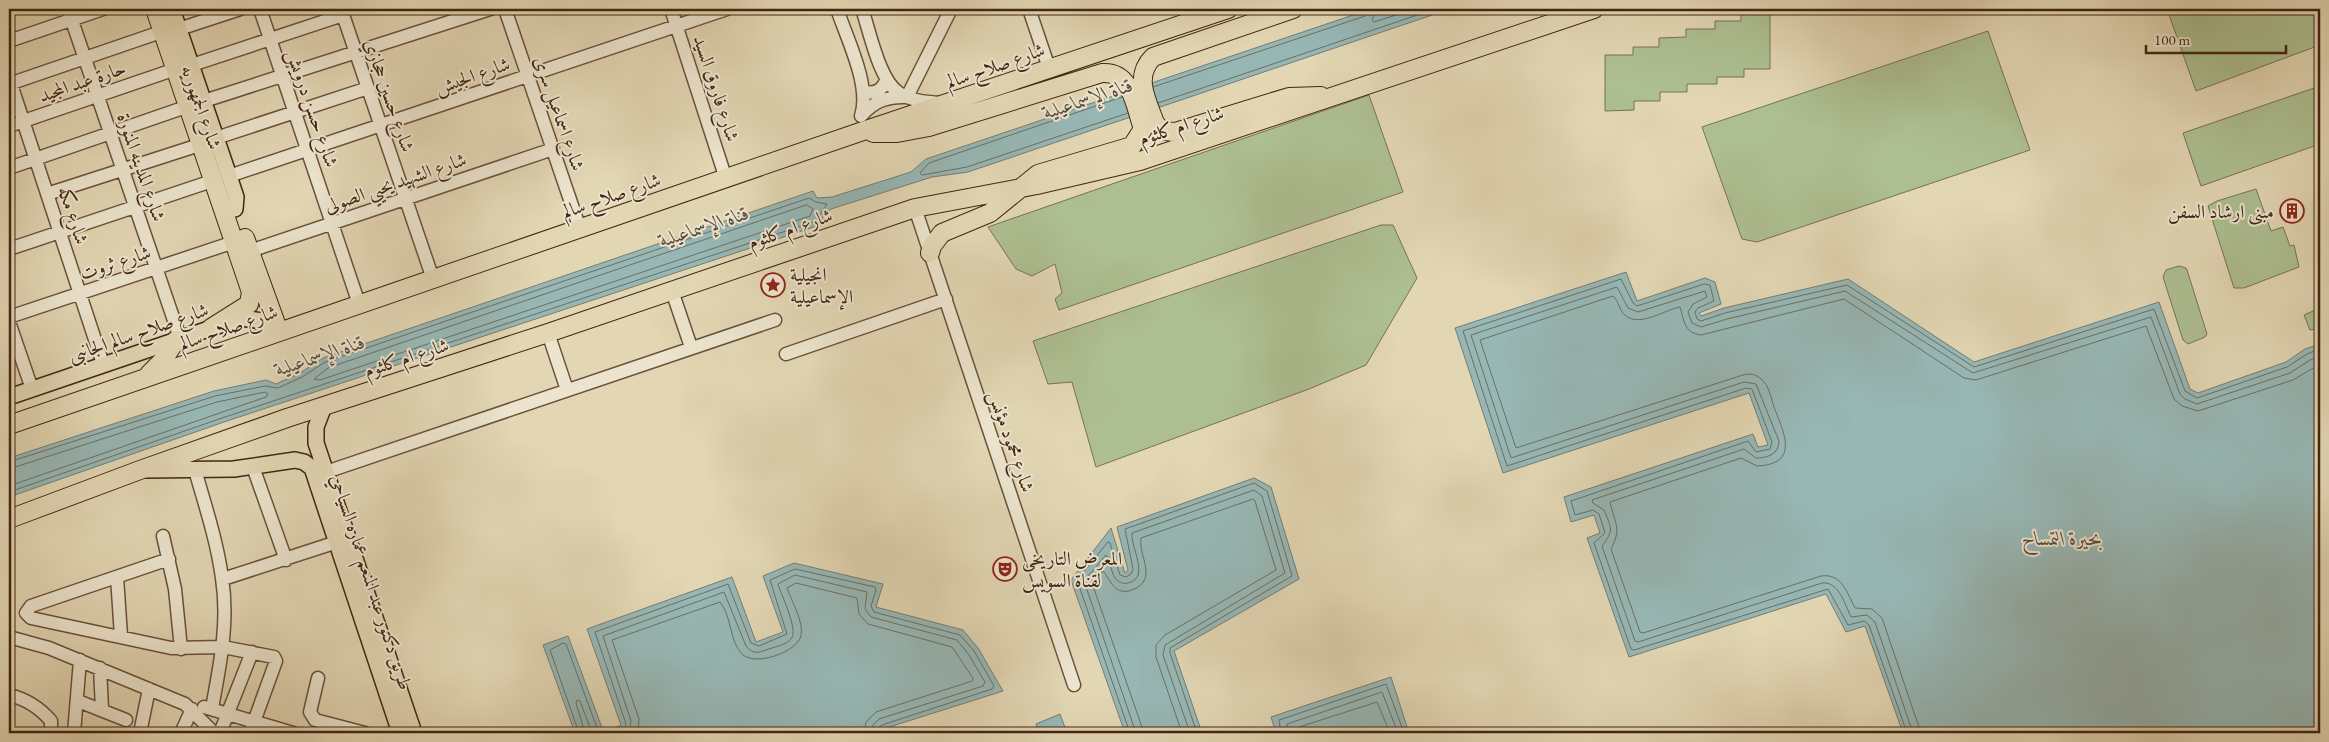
<svg xmlns="http://www.w3.org/2000/svg" width="2329" height="742" viewBox="0 0 2329 742" font-family="'EB Garamond',Amiri,serif">
	<style>
		.green { fill: #adbf91; stroke: #787252 }
		.water { fill: #97b7b5; stroke: #757d74 }
		.lines { fill: none; stroke-linecap: round; stroke-linejoin: round }
		.shore { stroke: #6c6e64; stroke-width: 1 }
		.minor-casing { stroke: #6a513a; stroke-width: 15 }
		.major-casing { stroke: #422512; stroke-width: 18 }
		.highway-casing { stroke: #422512; stroke-width: 20 }
		.minor { stroke: #ece4ce; stroke-width: 12 }
		.major { stroke: #e2d6b3; stroke-width: 15 }
		.highway { stroke: #e2d6b3; stroke-width: 18 }
		.labels { text-anchor: middle; stroke-width: 4; stroke-linejoin: round; paint-order: stroke }
		.street-label { font-size: 19px; fill: #422512; stroke: #ece4ce }
		.poi-label { font-size: 19px; fill: #422512; stroke: #ece4ce; text-anchor: start }
		.water-label { font-size: 20px; font-style: italic; fill: #574a3b; stroke: #ece4ce }
	</style>
	<rect width="100%" height="100%" fill="#e2d6b3"/>
	<filter id="stains"><feTurbulence type="fractalNoise" baseFrequency=".004" numOctaves="4"/><feColorMatrix values="0 0 0 0 .2 0 0 0 0 .09 0 0 0 0 .02 0 0 0 .5 -.17"/></filter>
	<radialGradient id="worn" r=".72"><stop offset=".6" stop-color="#630" stop-opacity="0"/><stop offset="1" stop-color="#630" stop-opacity=".3"/></radialGradient>
	<path class="green" d="M2167 9H2313L2320 17V45L2196 91Z
		M1741 11H1770V69H1744V77H1717V84H1687V92H1660V101H1634V110L1605 111V55H1633V47H1659V38L1686 37V29H1715V21H1741Z
		M1988 31 2030 150 1757 242 1742 239 1702 127Z
		M2320 86V144L2201 186 2183 133Z
		M1369 95 1403 192 1059 310 1055 299 1062 293 1055 264 1032 276 1016 269 988 227Z
		M2256 189 2271 231 2283 227 2290 246 2294 245 2299 267 2244 288H2234L2208 206 2217 201Z
		M1381 225H1393L1417 278 1366 365 1309 389 1096 467 1072 382 1048 384 1033 341Z
		M2179 266 2186 268 2187 270 2207 334 2205 337 2188 344 2183 340 2163 277 2166 270Z
		M2320 308V328L2310 330 2304 315Z"/>
	<path class="water" d="M1371 9H1450L968 172 932 177 831 209 823 217V224L224 422 9 497V458L214 391 266 380 276 384 300 373 323 358 813 191 817 198 832 197 911 172 926 159Z
		M1626 272 1637 301 1705 278 1715 282 1721 304 1699 313 1701 316 1724 308 1848 279 1974 362 2159 302 2190 389 2198 393 2286 362 2305 349 2320 344V733H1903L1865 626 1846 632 1826 594 1629 657 1587 538 1600 533 1594 515 1571 522 1564 497 1753 434 1758 447 1768 445 1749 393 1503 473 1455 328Z
		M1254 478 1271 487 1299 579 1174 651 1202 733H1125L1071 580 1111 528 1125 573 1128 570 1117 527Z
		M794 563 883 584 876 607 963 630 978 648 1003 691 883 729 884 733H575L543 645 568 636 604 733 621 725 587 629 732 577 756 642 783 632 763 576Z
		M1391 677 1409 733H1276L1271 717Z
		M1060 714 1067 733H1028L1038 730 1036 724Z"/>
	<g class="lines">
		<path class="shore" d="M1376 9 1372 20 1374 22 1415 9
			M1153 87 1365 16 1369 9
			M1122 97 929 163 920 173 922 175 967 167 1128 113
			M1158 103 1435 9
			M807 205 813 209 810 216 320 380 314 379 328 368Z
			M9 462 215 396 265 386 278 388 302 377 325 362 809 198 816 202 827 204 816 221 222 418 9 492
			M9 469 217 402 265 392 268 394 266 397 9 486
			M579 733 550 650 563 643 566 644 599 733
			M585 733 576 703 577 700 580 701 592 733
			M616 733 624 730 626 724 595 632 728 584 751 643 759 646 787 634 770 580 795 569 875 587 876 590 871 606 874 612 960 635 974 651 994 686 992 689 882 725 878 728 879 733
			M629 733 631 721 603 636 724 592 746 646C752 654 758 653 766 650 774 647 786 645 791 639 799 630 781 595 778 584L795 575 867 592 865 609 871 617 957 640 969 655 985 682 983 686 879 719 873 725 872 733
			M638 733 639 719 612 640 720 602C732 616 729 641 742 654 755 667 797 652 801 636 804 622 792 602 787 588L796 583 857 598 859 614 868 624 952 647 973 678 972 681 876 712 866 722 864 733
			M1130 733 1077 580 1108 542 1110 543 1120 575 1126 577 1131 574 1133 569 1125 529 1254 483 1267 491 1292 576 1170 648V653L1197 733
			M1136 733 1084 581 1106 555C1112 561 1110 574 1117 580 1120 583 1124 584 1128 583 1151 578 1130 547 1132 533L1254 490 1262 496 1285 573 1165 645 1163 655 1190 733
			M1144 733 1092 583 1103 571C1111 581 1115 596 1132 590 1159 580 1138 556 1141 538L1253 499 1255 501 1276 570 1165 635 1156 645V657L1182 733
			M1281 733 1279 720 1386 684 1404 733
			M1287 733V724L1382 692 1398 733
			M1294 733 1296 728 1377 702 1390 733
			M1907 733 1869 625 1864 621 1848 625 1828 589 1634 650 1631 649 1594 543 1605 533 1599 514 1593 510 1575 515 1571 501 1748 441 1756 452 1770 449 1772 442 1752 389 1746 388 1507 466 1463 331 1621 279 1633 303 1637 306 1704 284 1710 285 1714 301 1698 308 1695 312 1697 319 1701 321 1725 313 1847 285 1974 367 2154 309 2185 391 2197 398 2287 367 2307 354 2320 349
			M1913 733 1875 622 1867 615 1851 617C1845 605 1839 581 1822 583L1638 642 1635 641 1602 546C1614 530 1612 529 1604 510L1593 503 1592 500 1744 449 1756 458C1768 458 1779 454 1779 441L1756 384 1744 382 1511 458 1471 335 1617 287 1628 308 1638 312 1705 291 1707 297 1693 304 1688 312 1692 323 1701 327 1727 319 1845 291 1973 373 2151 317 2180 394 2185 399 2197 404 2290 373 2310 360 2320 356
			M1921 733 1882 618 1872 609 1855 608C1847 593 1842 573 1821 576L1643 633 1640 632 1611 549C1622 528 1615 524 1610 502L1741 458 1757 466C1800 464 1784 433 1774 407 1771 398 1769 385 1761 379 1756 374 1749 373 1743 375L1516 448 1480 340 1613 296C1619 301 1619 311 1626 316 1641 327 1664 310 1680 307 1684 320 1684 333 1701 335L1844 299 1964 378 1976 380 2146 326 2174 399 2182 406 2198 411 2293 380 2320 364"/>
		<g class="minor-casing">
			<path id="minor" d="M68 9 180 338
				M260 9 359 304
				M341 9 433 279
				M505 9 580 229
				M671 9 726 179
				M837 9C847 39 871 86 861 116
				M862 9C870 32 879 80 899 93 911 101 927 102 940 103
				M1029 9 1049 68
				M179 29 240 9
				M9 41 103 9
				M192 65 343 15
				M9 78 103 364
				M9 84 155 34
				M864 91C874 95 883 90 886 80
				M204 101 490 9
				M862 115C874 101 888 96 907 97L951 9
				M9 126 167 72
				M216 138 368 88
				M9 168 180 109
				M229 176 727 9
				M47 194 193 147
				M915 208 1074 685
				M9 249 206 183
				M250 251 553 149
				M672 291 691 347
				M9 317 234 242
				M9 322 32 389
				M548 333 567 390
				M786 354 946 299
				M253 467 286 560
				M195 470C205 505 217 541 222 578 229 622 220 665 212 708
				M326 472 775 320
				M163 536 175 589 181 649
				M169 559 31 606 26 613 31 618 171 648 223 647 274 657 276 661 250 733
				M117 577 121 636
				M223 579 337 542
				M9 637 49 648 185 704 214 733
				M100 668 102 709
				M318 678 310 712 315 720 365 733
				M9 695C26 699 40 708 51 721V733
				M78 701 126 720
				M204 707 293 733
				M74 733 80 660
				M140 733 149 689
				M181 733 192 709
				M220 733 252 652"/>
		</g>
		<g class="major-casing">
			<path id="major" d="M172 9 229 176 236 197 235 209
				M9 397 241 318 263 321 279 332
				M324 406 316 427V443L414 733
				M146 470 234 469 295 460 304 462 312 468 400 733"/>
		</g>
		<g class="highway-casing">
			<path id="highway" d="M155 9 251 292 249 304 211 328
				M1293 9 1153 57C1133 77 1147 100 1155 123 1160 130 1166 132 1175 132L1289 97 1321 96
				M873 133H897L929 127 1102 73C1132 71 1135 106 1143 129L1132 146 1038 174 990 213 942 233 932 246 930 253
				M245 238 279 332
				M149 374 164 359 176 340
				M9 425 860 132 1228 9
				M9 519 140 470 287 418 548 333 915 208 1037 185 1140 161 1594 9"/>
		</g>
		<use href="#minor" class="minor"/>
		<use href="#major" class="major"/>
		<use href="#highway" class="highway"/>
	</g>
	<defs>
		<g id="building-ring" transform="scale(1.25)"><circle r="9.5" fill="#ece4ce" stroke="#8f2418" stroke-width="1.5"/><path d="M-4-6H4V6H1V3H-1V6H-4ZM-2.5-4.3h1.7v1.8h-1.7ZM.8-4.3h1.7v1.8H.8ZM-2.5-1h1.7V.8h-1.7ZM.8-1h1.7V.8H.8Z" fill="#8f2418"/></g>
		<g id="sight-ring" transform="scale(1.25)"><circle r="9.5" fill="#ece4ce" stroke="#8f2418" stroke-width="1.5"/><path d="M0-6L1.8-2.2L6-1.7L2.9 1.2L3.7 5.4L0 3.3L-3.7 5.4L-2.9 1.2L-6-1.7L-1.8-2.2Z" fill="#8f2418"/></g>
		<g id="theatre-ring" transform="scale(1.25)"><circle r="9.5" fill="#ece4ce" stroke="#8f2418" stroke-width="1.5"/><path d="M-5-5.5Q0-4 5-5.5V0Q5 5 0 6Q-5 5-5 0ZM-3.3-2.5H-1v1.5H-3.3ZM1-2.5H3.3v1.5H1ZM-2.8 1Q0 5.5 2.8 1Z" fill="#8f2418"/></g>
	</defs>
	<g fill-rule="evenodd">
		<use href="#building-ring" x="2292" y="211"/>
		<use href="#sight-ring" x="773" y="285"/>
		<use href="#theatre-ring" x="1005" y="569"/>
	</g>
	<g class="labels">
		<g class="street-label">
			<text transform="translate(995 65) rotate(-19)" y="7">شارع صلاح سالم</text>
			<text transform="translate(472 75) rotate(-19)" y="7">شارع الجيش</text>
			<text transform="translate(82 81) rotate(-19)" y="7">حارة عبد المجيد</text>
			<text transform="translate(717 88) rotate(72)" y="7">شارع فاروق السيد</text>
			<text transform="translate(390 95) rotate(71)" y="7">شارع حسين حجازي</text>
			<text transform="translate(202 107) rotate(71)" y="7">شارع الجمهوريه</text>
			<text transform="translate(313 108) rotate(71)" y="7">شارع حسن درويش</text>
			<text transform="translate(560 113) rotate(71)" y="7">شارع اسماعيل سرى</text>
			<text transform="translate(1181 125) rotate(-18)" y="7">شارع ام كلثوم</text>
			<text transform="translate(142 167) rotate(71)" y="7">شارع المدينه المنورة</text>
			<text transform="translate(395 182) rotate(-19)" y="7">شارع الشهيد يحيي الصولى</text>
			<text transform="translate(611 195) rotate(-19)" y="7">شارع صلاح سالم</text>
			<text transform="translate(74 215) rotate(72)" y="7">شارع مكه</text>
			<text transform="translate(790 228) rotate(-19)" y="7">شارع ام كلثوم</text>
			<text transform="translate(115 262) rotate(-18)" y="7">شارع ثروت</text>
			<text transform="translate(228 327) rotate(-19)" y="7">شارع صلاح سالم</text>
			<text transform="translate(138 332) rotate(-19)" y="7">شارع صلاح سالم الجانبى</text>
			<text transform="translate(406 357) rotate(-18)" y="7">شارع ام كلثوم</text>
			<text transform="translate(1012 441) rotate(71)" y="7">شارع محمود مؤنس</text>
			<text transform="translate(372 582) rotate(72)" y="7">طريق دكتور عبد المنعم عماره السياحي</text>
		</g>
		<g class="poi-label">
			<text x="2274" y="218" text-anchor="end">مبنى ارشاد السفن</text>
			<text x="790" y="281">انجيلية<tspan x="790" dy="22">الإسماعيلية</tspan></text>
			<text x="1022" y="565">المعرض التاريخى<tspan x="1022" dy="22">لقناة السويس</tspan></text>
		</g>
		<g class="water-label">
			<text transform="translate(1088 98) rotate(-18)" y="7">قناة الإسماعيلية</text>
			<text transform="translate(704 226) rotate(-18)" y="7">قناة الإسماعيلية</text>
			<text transform="translate(320 355) rotate(-18)" y="7">قناة الإسماعيلية</text>
			<text x="2062" y="545">بحيرة التمساح</text>
		</g>
	</g>
	<rect width="2329" height="742" fill="none" stroke="#e2d6b3" stroke-width="30"/>
	<rect x="10" y="10" width="2309" height="722" fill="none" stroke="#422512" stroke-width="2.5"/>
	<rect x="15" y="15" width="2299" height="712" fill="none" stroke="#422512"/>
	<path d="M2146 45v8h140v-8" fill="none" stroke="#422512" stroke-width="2.5"/>
	<text x="2154" y="45" font-size="15" fill="#422512" stroke="#ece4ce" stroke-width="4" paint-order="stroke">100 m</text>
	<rect width="100%" height="100%" filter="url(#stains)"/>
	<rect width="100%" height="100%" fill="url(#worn)"/>
</svg>
